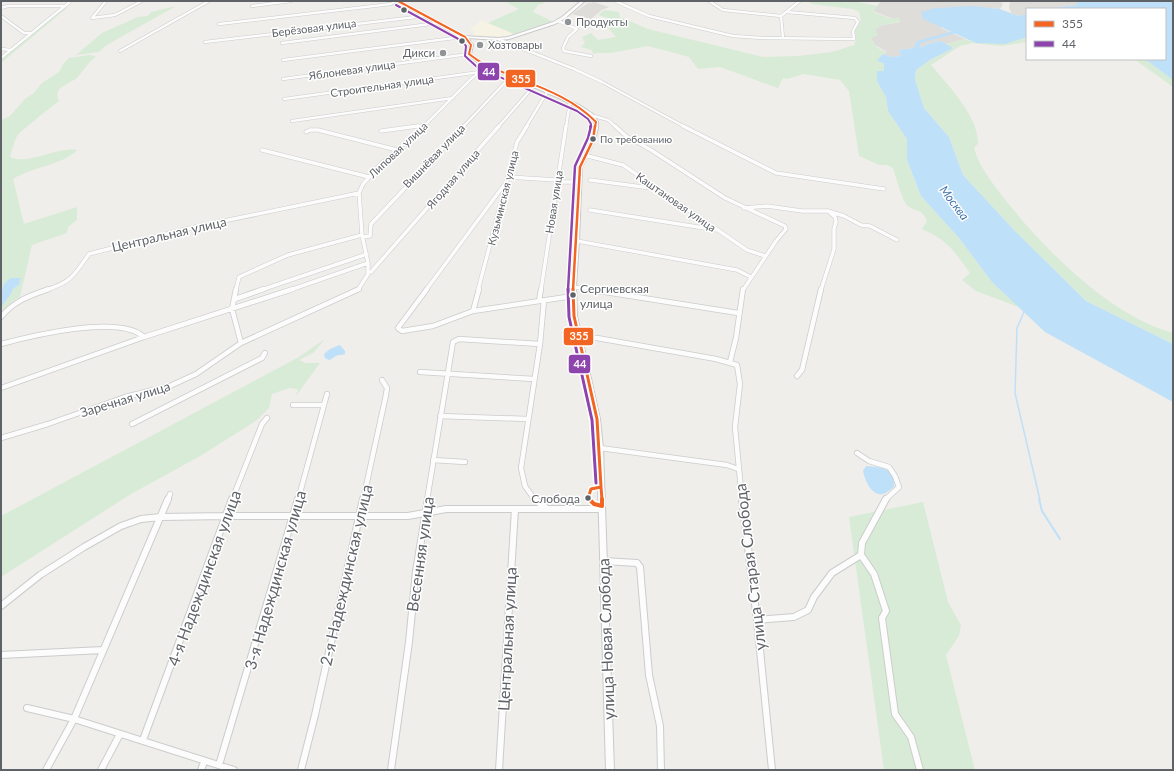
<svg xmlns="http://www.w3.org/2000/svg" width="1174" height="771" viewBox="0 0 1174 771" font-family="Lato,sans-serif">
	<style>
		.commercial { fill: #f7f3e4 }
		.industrial { fill: #dfddda }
		.green { fill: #d8ebd6 }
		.water { fill: #bfe0f9 }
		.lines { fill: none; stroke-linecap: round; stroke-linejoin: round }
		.stream-far1 { stroke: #bfe0f9; stroke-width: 1.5 }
		.stream { stroke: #bfe0f9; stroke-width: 2 }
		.river { fill: #bfe0f9; fill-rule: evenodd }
		.street-far3-casing { stroke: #cbcccc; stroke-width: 3.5 }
		.street-far2-casing { stroke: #cbcccc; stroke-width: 4.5 }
		.street-far1-casing { stroke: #cbcccc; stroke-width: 6 }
		.street-casing { stroke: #cbcccc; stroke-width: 8 }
		.secondary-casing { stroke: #cacacb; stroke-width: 2 }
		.street-far3 { stroke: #fdfcfc; stroke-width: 2.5 }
		.street-far2 { stroke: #fdfcfc; stroke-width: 3.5 }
		.street-far1 { stroke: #fdfcfc; stroke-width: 4.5 }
		.street { stroke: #fdfcfc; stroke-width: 6 }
		.secondary { fill: #fdfcfc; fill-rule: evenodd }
		.bus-1-far3-casing { stroke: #fff; stroke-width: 4 }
		.bus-1-far2-casing { stroke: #fff; stroke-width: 5 }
		.bus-1-far1-casing { stroke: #fff; stroke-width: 6 }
		.bus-1-casing { stroke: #fff; stroke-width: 7 }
		.bus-2-far2-casing { stroke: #fff; stroke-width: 4 }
		.bus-2-far1-casing { stroke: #fff; stroke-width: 5 }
		.bus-2-casing { stroke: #fff; stroke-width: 6 }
		.bus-1-far3 { stroke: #f26522; stroke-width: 2 }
		.bus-1-far2 { stroke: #f26522; stroke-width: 2.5 }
		.bus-1-far1 { stroke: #f26522; stroke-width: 3 }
		.bus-1 { stroke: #f26522; stroke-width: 4 }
		.bus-2-far2 { stroke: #8e44ad; stroke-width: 2 }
		.bus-2-far1 { stroke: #8e44ad; stroke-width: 2.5 }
		.bus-2 { stroke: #8e44ad; stroke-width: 3 }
		.bus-dot { fill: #5f6368; stroke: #fff; stroke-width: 1.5 }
		.poi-dot { fill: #919496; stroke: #fff; stroke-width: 1.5 }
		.labels { text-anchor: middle; stroke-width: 3; stroke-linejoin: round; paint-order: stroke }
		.far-bus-label { font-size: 10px; fill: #5f6368; stroke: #fff; text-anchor: start }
		.far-poi-label { font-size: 11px; fill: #5f6368; stroke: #fff; text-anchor: start }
		.far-street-label { font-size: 11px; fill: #5f6368; stroke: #fff }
		.far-water-label { font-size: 12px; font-style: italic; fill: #4174aa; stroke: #fff }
		.bus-label { font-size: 12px; fill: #5f6368; stroke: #fff; text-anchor: start }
		.street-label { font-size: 13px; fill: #5f6368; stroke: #fff }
		.near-street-label { font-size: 16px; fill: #5f6368; stroke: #fff }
		.line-badge { stroke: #fff; stroke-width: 1.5 }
		.badge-label { font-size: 11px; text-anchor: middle; font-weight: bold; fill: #fff }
	</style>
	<rect width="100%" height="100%" fill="#efeeea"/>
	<path class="commercial" d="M481 21 488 23 514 34 502 37 473 36 475 31 469 30Z"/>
	<path class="industrial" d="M881 1H1000L1003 4 1000 9 991 8H936L941 28 965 39 946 44 940 41 934 42 921 47 899 50 901 56 892 57 883 54 887 52 875 45 871 39 876 33 875 29 882 25 901 22 873 11Z
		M1010 1H1084L1076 2 1079 4 1076 5 1052 8 1054 9H1027V14L1018 16 1012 14 1009 8Z
		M594 2 609 7 602 10 591 19 572 14 588 3H591Z"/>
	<path class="green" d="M509 1H549L538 5 533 12 552 21 514 34 488 23 519 9 506 2Z
		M808 1H853L877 6 873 12 892 19 898 17 901 22 882 25 875 29 878 36H875L871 39C875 46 879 50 887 52L883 54 878 60 884 64V71H877L878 81 886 97 888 111 907 139V161L921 196 959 238 992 282 1019 307 976 291 962 280 970 273C953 250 949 241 922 229L927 221C922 208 917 213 908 206 902 202 896 176 893 168L887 165H879L859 156 849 91 840 80 804 74 787 79 783 78 778 88 720 67 698 69 689 57 648 46 611 53H597L593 54 592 50 581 47 585 43 582 37 591 33 598 40 616 37 608 28 605 22 611 19 598 15 605 10 619 12 620 17 648 29 763 57 798 56 832 52 854 45 856 40 855 30 861 21 859 12 853 9 812 4Z
		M176 6 105 46 99 52 76 55 102 33 138 17 148 16 151 12Z
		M64 8H67L1 63V60Z
		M1027 37V42L1001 46 973 43 960 46 931 65C948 85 979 117 978 144L974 148C980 169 994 185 1007 202 1047 252 1111 316 1173 333V344L1086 301 1013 229 963 175 949 137 924 108 915 79 916 70 930 60 952 49V47L946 44 965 39 976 43Z
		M90 55 96 56 89 63 77 78 60 88 57 94 59 101C54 105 19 132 17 136 14 142 12 150 10 157 27 166 58 146 77 150 63 165 31 167 13 179L24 224 77 207V220L68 227 67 233 32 245 20 297 13 301 1 312C1 303 10 297 13 289L17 286 8 280 1 290V120L9 117 26 98 34 93 42 83 59 72 64 63 69 58Z
		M1134 59H1145L1173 80V87Z
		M325 339 313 353 299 360 306 363H320L296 396 298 389 289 388 272 394 269 408 257 420 202 455 131 494 1 577V516L299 357Z
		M923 502 948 602 961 625 959 636 946 655 975 770H884L849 517Z"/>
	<path class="water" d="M1084 1H1173V80L1145 59H1165V9H1054L1051 8 1076 5 1078 4 1076 2Z
		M972 6 1000 9 1018 16 1027 14V37L1005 44 976 43 923 19 921 12 936 8Z
		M940 41 952 47V49L930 60 916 70 915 79 924 108 949 137 963 175 1013 229 1086 301 1173 344V402L1045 332 992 282 959 238 921 196 907 160V139L888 111 886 97 877 81V71H884V64L877 60 883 54 892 57 901 56 899 50 921 47 934 42Z
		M11 278H21L19 282 20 284 13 289 11 294 1 307C1 296 0 284 11 278Z
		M340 345 345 351V354C343 355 341 355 339 355 332 356 332 363 325 358L324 354 330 349Z
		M866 466C882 467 895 468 894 487 891 489 887 493 883 494 871 496 865 480 863 471Z"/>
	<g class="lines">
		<path class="stream-far1" d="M1024 312 1017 328 1015 393 1040 500"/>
		<path class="stream" d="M1039 499 1042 511 1060 539"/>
		<path class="river" d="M961 29 963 30V31L921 43 913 58 909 57 917 41Z"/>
		<g class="street-far3-casing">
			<path id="street-far3" d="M615 1 649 16 733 36 762 38 854 39 853 31 858 22 855 18 787 12
				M709 1 723 10 781 16
				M252 6 291 1
				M1 8 8 6H65
				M1 16 24 33H32
				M92 18 115 15 142 1
				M92 18 106 1
				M558 21 577 29 568 37 563 48 564 51 591 56
				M219 24 391 4 396 1
				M783 38 781 16 800 1
				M498 39 574 69 602 82 685 127
				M205 42 424 16
				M282 43 438 23
				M1 49 11 50
				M120 51 209 1
				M1 58 71 1
				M283 60 462 37
				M283 79 469 54
				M284 99 480 72
				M594 116 608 120 616 127
				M292 121 453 98
				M410 127 425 125
				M423 127 471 79 487 66
				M463 127 511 76
				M498 127 534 86
				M526 127 547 92
				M566 127 570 102"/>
		</g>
		<g class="street-far2-casing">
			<path id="street-far2" d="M615 126 626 136 651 150 725 198 785 226 786 229 776 241 743 290
				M683 126 776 173 884 189
				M381 131 418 126
				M306 132 310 130H318L397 150
				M262 150 369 177
				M584 155 623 165 747 250 765 256
				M508 177 557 180
				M590 180 658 189
				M557 182H579
				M744 208 767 206 802 211H828L844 216 861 225 870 226 897 240
				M590 210 717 230
				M363 237 370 236 371 224 464 126
				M577 241 737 270 751 277
				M371 272 499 126
				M573 287 593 290
				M46 290C71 282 74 276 89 254L190 228 359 193
				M236 290 239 277 288 255 362 235
				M261 290 367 254
				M290 290 368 263
				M358 290 368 274V263L362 235 359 193 363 184 379 166 424 126
				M426 290 507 181
				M478 290 517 142 527 126
				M541 290 566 126
				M821 290 834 249V229L836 222 835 217 828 211"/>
		</g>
		<g class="street-far1-casing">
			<path id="street-far1" d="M236 289 232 309 241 343
				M427 289 398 328 402 331 433 326 473 311 573 296
				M586 289 738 313
				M235 299 264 289
				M539 301 541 289
				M473 311 479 289
				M1 317C14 301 29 296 49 289
				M578 338H597L716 359 737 365 740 384 735 427 742 500
				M1 344C31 336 119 314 144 337
				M730 362 736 338 743 289
				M420 372 534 379
				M797 376 802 370 821 289
				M1 388 144 337 293 289
				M293 405H324
				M440 416 527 419
				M132 424 262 358 265 353
				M1 438 48 424 125 397 170 386 196 374 241 343 359 289
				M600 448 727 465 738 469
				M857 453 869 461 889 467 895 476 899 487 885 500
				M433 460 465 462
				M168 500 170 494
				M232 500 262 424 267 418
				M298 500 327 394
				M363 500 386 395 387 388 382 380
				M427 500 453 342 459 339 540 344
				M535 500 525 486 521 468 540 344 544 300"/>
		</g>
		<g class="street-casing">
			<path id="street" d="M534 499 545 507
				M742 499 757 620 772 770
				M861 555 874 574 886 611 882 618 895 714 911 737 920 770
				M604 561 637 563 640 567 649 675 660 726 661 770
				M1 606 40 575 84 547 121 526 141 519 161 517 227 516H408L446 509H602
				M757 620 794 617 808 610 814 597 832 573 861 555 862 543 886 499
				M1 655 103 650
				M27 708 74 719 234 770
				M143 740 232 499
				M219 765 298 499
				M46 770 74 719 168 499
				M101 770 120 734
				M201 770 204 762
				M301 770 315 715 363 499
				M391 770 409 642 416 571 428 499
				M499 770 515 509"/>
		</g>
		<g class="secondary-casing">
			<path id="secondary" d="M396 1H400L463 36 498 38 508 37 553 22 562 17 581 1H585L564 19 555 24 509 39 498 40 468 38 473 45 471 54 480 61 564 98 581 106 593 114 598 122V128L595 140 582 167 579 241 576 287 577 316 600 419 603 448 614 770H606L597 448 594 419 571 316 570 287 575 241 578 167 591 140 594 128V122L590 116 578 108 561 99 478 63 467 54 469 45 464 38H461Z"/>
		</g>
		<use href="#street-far3" class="street-far3"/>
		<use href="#street-far2" class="street-far2"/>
		<use href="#street-far1" class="street-far1"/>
		<use href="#street" class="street"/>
		<use href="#secondary" class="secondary"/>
		<g class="bus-1-far3-casing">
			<path id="bus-1-far3" d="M398 1 465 37 471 45 469 54C481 64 495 69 510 75 540 87 573 98 596 122L595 127"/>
		</g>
		<g class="bus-1-far2-casing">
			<path id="bus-1-far2" d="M573 290 580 167 593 140 595 126"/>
		</g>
		<g class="bus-1-far1-casing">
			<path id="bus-1-far1" d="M573 289 574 316 597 419 601 487
				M590 500 588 498 591 489 601 487 602 500"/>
		</g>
		<g class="bus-1-casing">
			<path id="bus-1" d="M589 499 594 504 602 506V499"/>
		</g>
		<g class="bus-2-far2-casing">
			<path id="bus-2-far2" d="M396 5 462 41 466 46 465 56 477 67 577 111 588 119 591 124 590 127"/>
		</g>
		<g class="bus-2-far1-casing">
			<path id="bus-2-far1" d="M568 290 575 166 588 138 591 126"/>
		</g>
		<g class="bus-2-casing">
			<path id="bus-2" d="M568 289 569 317 592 420 596 483"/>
		</g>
		<use href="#bus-1-far3" class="bus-1-far3"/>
		<use href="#bus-1-far2" class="bus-1-far2"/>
		<use href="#bus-1-far1" class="bus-1-far1"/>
		<use href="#bus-1" class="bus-1"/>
		<use href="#bus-2-far2" class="bus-2-far2"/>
		<use href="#bus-2-far1" class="bus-2-far1"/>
		<use href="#bus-2" class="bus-2"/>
	</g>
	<g class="bus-dot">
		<circle cx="404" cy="10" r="3.5"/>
		<circle cx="462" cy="41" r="3.5"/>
		<circle cx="593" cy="139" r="3.5"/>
		<circle cx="573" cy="295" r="3.5"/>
		<circle cx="588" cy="498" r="3.5"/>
	</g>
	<g class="poi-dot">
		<circle cx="568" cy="22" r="4"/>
		<circle cx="480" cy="45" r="4"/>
		<circle cx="443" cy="53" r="4"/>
	</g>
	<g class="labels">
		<g class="far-bus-label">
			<text x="600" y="143">По требованию</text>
		</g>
		<g class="far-poi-label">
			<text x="576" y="26">Продукты</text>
			<text x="488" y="49">Хозтовары</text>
			<text x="435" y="57" text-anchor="end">Дикси</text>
		</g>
		<g class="far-street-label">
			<text transform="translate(314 28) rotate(-7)" y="4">Берёзовая улица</text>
			<text transform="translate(352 70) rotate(-8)" y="4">Яблоневая улица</text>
			<text transform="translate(382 86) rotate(-8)" y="4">Строительная улица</text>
			<text transform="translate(398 150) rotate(-43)" y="4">Липовая улица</text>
			<text transform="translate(434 156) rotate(-46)" y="4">Вишнёвая улица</text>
			<text transform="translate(453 179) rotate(-49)" y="4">Ягодная улица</text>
			<text transform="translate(503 198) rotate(-76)" y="4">Кузьминская улица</text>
			<text transform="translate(554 202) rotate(-81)" y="4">Новая улица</text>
			<text transform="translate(676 202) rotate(35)" y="4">Каштановая улица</text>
		</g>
		<g class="far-water-label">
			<text transform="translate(954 203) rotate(53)" y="4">Москва</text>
		</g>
		<g class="bus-label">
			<text x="580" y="293">Сергиевская<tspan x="580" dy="15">улица</tspan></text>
			<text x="580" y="503" text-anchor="end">Слобода</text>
		</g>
		<g class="street-label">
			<text transform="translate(169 234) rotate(-13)" y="5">Центральная улица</text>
			<text transform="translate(125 399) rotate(-17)" y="5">Заречная улица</text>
		</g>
		<g class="near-street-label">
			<text transform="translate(420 554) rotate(-82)" y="6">Весенняя улица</text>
			<text transform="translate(750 567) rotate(-97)" y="6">улица Старая Слобода</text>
			<text transform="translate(346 575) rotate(-77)" y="6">2-я Надеждинская улица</text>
			<text transform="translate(204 578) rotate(-70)" y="6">4-я Надеждинская улица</text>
			<text transform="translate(275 580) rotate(-74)" y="6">3-я Надеждинская улица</text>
			<text transform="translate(507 639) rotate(-87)" y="6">Центральная улица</text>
			<text transform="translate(606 639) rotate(-92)" y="6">улица Новая Слобода</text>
		</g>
	</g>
	<g class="line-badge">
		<rect x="477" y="62" width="23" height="19" rx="4" fill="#8e44ad"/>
		<rect x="505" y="69" width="31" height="19" rx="4" fill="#f26522"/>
		<rect x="563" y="327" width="31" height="19" rx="4" fill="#f26522"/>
		<rect x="568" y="354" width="23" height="20" rx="4" fill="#8e44ad"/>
	</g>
	<g class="badge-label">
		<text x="489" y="76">44</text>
		<text x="521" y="83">355</text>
		<text x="579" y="340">355</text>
		<text x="580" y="368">44</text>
	</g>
	<rect width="1174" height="771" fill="none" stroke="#5f6368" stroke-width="4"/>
	<rect x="1026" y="8" width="140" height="52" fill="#ffffff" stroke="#bfc1c3"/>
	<rect x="1034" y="21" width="20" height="6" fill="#f26522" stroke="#bfc1c3"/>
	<text x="1062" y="28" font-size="12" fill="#5f6368">355</text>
	<rect x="1034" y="41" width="20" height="6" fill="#8e44ad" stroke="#bfc1c3"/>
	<text x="1062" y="48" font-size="12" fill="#5f6368">44</text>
</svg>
